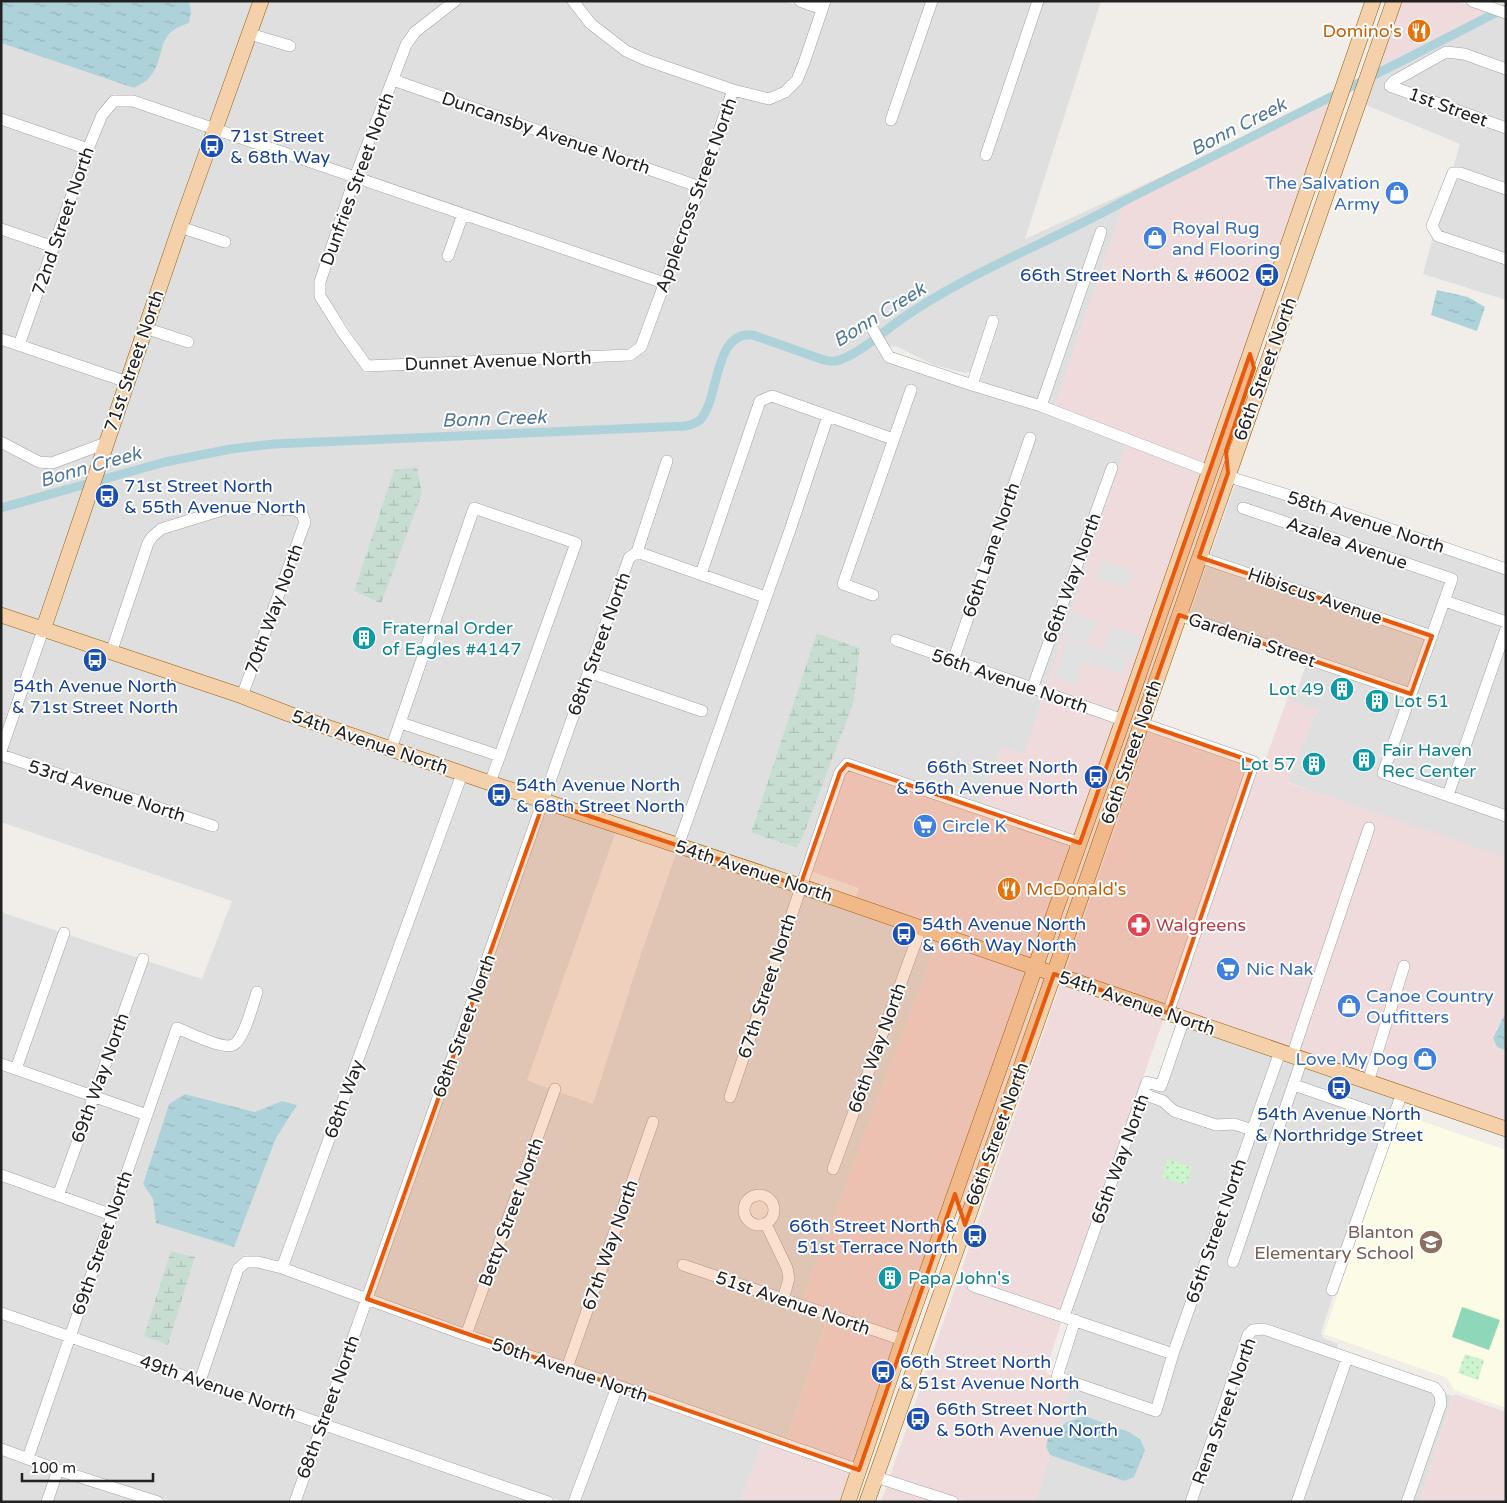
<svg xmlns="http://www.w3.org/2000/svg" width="1507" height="1503" viewBox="0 0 1507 1503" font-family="'Varela Round',sans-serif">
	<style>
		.residential { fill: #dfdfdf; fill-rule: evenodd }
		.commercial { fill: #efdbdb }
		.education { fill: #fcfce6 }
		.wetland { fill: url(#wetland-marsh) }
		.park { fill: url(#park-dots) }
		.pitch { fill: #8fd7b9 }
		.parking { fill: #e1e1e1 }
		.water { fill: url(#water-ripples) }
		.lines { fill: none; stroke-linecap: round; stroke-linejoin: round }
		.canal { stroke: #aed2da; stroke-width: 9 }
		.minor-casing { stroke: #a2a2a2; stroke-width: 12 }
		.major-casing { stroke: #90600f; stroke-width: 16 }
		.minor { stroke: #fff; stroke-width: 11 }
		.major { stroke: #f4d1ab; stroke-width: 15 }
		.marked { fill: #e8590c; fill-opacity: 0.2; stroke: #e8590c; stroke-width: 4; stroke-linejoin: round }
		.labels { text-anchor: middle; stroke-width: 4; stroke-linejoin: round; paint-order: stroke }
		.food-label { font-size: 18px; fill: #c56008; stroke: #fff; text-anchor: end }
		.street-label { font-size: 18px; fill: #212121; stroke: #fff }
		.transit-label { font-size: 18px; fill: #164399; stroke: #fff; text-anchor: start }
		.shop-label { font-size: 18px; fill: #366cbe; stroke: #fff; text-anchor: start }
		.culture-label { font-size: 18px; fill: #0d838f; stroke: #fff; text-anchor: start }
		.health-label { font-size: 18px; fill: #be3a42; stroke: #fff; text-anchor: start }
		.education-label { font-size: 18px; fill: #785e54; stroke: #fff; text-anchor: end }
		.water-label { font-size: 19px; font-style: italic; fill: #4f789a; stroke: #fff }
	</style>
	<defs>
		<pattern id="wetland-marsh" width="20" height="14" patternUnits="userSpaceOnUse" patternTransform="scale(1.25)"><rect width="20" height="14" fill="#c8ddd2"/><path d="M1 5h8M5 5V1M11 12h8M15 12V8" fill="none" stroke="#acbdb4"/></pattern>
		<pattern id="park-dots" width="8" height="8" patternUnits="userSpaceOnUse" patternTransform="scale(1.25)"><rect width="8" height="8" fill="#ccf5cd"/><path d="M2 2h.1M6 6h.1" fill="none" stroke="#afd2b0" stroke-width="1.8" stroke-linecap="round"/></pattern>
		<pattern id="water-ripples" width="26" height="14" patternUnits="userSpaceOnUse" patternTransform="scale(1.25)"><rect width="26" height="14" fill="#aed2da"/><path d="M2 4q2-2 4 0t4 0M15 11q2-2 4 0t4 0" fill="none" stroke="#95b4bb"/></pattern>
	</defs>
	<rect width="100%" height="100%" fill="#f1eee9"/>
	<path class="residential" d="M189 1H257L213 123 114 94 109 97 85 143 1 114V43L134 88 157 63 164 39 191 11Z
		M266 1H442L444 3 413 28 353 171 221 126 253 40 293 52 296 42 256 30Z
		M464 1H568L588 28 613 49 624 56 727 93 697 180 399 76 410 47 418 35 453 7Z
		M579 1H784L817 12 793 78 783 88 769 93 735 85 648 56 628 47 594 21Z
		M830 1H928L885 123 893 126 937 1H1033L980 158 988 161 1043 1H1101L1025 239 1128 192 1055 406 1047 402 1106 228 1098 226 1038 400 978 382 999 317 990 315 972 371 965 373 934 365 898 347 887 346 870 316 862 322 883 357 1039 410 1126 445 1046 688 1038 685 1118 465 1110 461 1029 683 959 658 1035 435 1027 433 950 655 893 634 890 644 1043 698 1024 755 1001 748 982 805 849 760 847 758H844L835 771 798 879 684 843 830 422 887 442 837 587 876 601 879 592 849 581 917 387 909 383 891 433 759 397 698 568 643 549 673 458 664 455 633 549 542 795 496 780 581 540 472 501 389 743 248 693 308 526 310 525 311 519 308 518 250 502 160 524 109 647 49 626 148 334 191 348 194 338 151 324 183 233 227 248 230 238 186 223 218 136 349 181 316 280 363 368V371L366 373 369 371 627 361 628 362 634 360 736 96 781 100ZM394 471 381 604H380L354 591ZM818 633 860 648 854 701 795 848 751 831Z
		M1487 12 1506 19V63L1465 49 1386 84 1384 88 1391 93 1506 133V183L1453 168 1460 144 1366 105 1380 66Z
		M1447 57 1463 59 1506 74V122L1398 84Z
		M395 86 694 190 662 277 361 174Z
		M116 106H132L209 133 124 376 25 342 92 150 106 118Z
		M1 124 82 152 52 241 1 223Z
		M1456 178 1506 194V254L1441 232 1438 225Z
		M358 184 457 217 443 259 451 262 465 220 658 286 637 344 629 350 370 361 325 294V282Z
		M1 234 48 250 16 339 1 334Z
		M1433 237 1506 264V300L1423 274Z
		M1 345 121 385 102 440 52 458 41 457 1 436Z
		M772 401 822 419 786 528 763 591 706 570 764 405Z
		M1 447 38 467 99 451 40 623 1 610Z
		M1235 484 1330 514 1506 574V861L1287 782 1317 711 1287 700 1289 694 1296 695 1306 664 1198 621 1190 613Z
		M232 512 293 515 299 518 300 522 240 690 117 650 152 545 156 540 163 534Z
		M477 514 570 546 497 750 407 720Z
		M637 558 759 600 676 840 550 798 591 679 705 717 707 708 594 669 633 561Z
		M1 621 37 633 1 737Z
		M45 636 456 777 280 1262 249 1257 247 1255 242 1257 197 1374 75 1333 179 1034 218 1049V1051L225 1052 245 1040 263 989 254 986 237 1035 231 1040 224 1041 174 1022 144 1109 99 1093 147 961 202 979 232 901 1 822V765L3 761 216 832 219 823 6 752ZM185 1094 256 1112 282 1101 296 1105 276 1138 157 1223 153 1199 143 1184 169 1104ZM171 1251 195 1257 168 1345Z
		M403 729 494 759 488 777 397 746Z
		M464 780 538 804 364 1293 288 1265Z
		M547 807 616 831 527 1080 550 1089 464 1328 373 1296Z
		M677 851 794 889 724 1100 732 1103 803 892 897 925 914 933 827 1172 835 1175 922 936 937 943 803 1299 805 1301 788 1296 793 1279 792 1267 772 1225 777 1217 779 1207 773 1196 765 1191 752 1192 746 1196 741 1203 740 1213 742 1220 747 1226 754 1229H763L783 1270 784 1278 780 1293 680 1259 677 1268 827 1319 787 1440 573 1365 659 1118 650 1116 565 1362 472 1331 559 1092 593 1104 642 951Z
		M1 912 60 932 13 1063 1 1059Z
		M69 935 138 958 91 1090 22 1065Z
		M1187 1025 1274 1055 1249 1123 1217 1120 1176 1106 1149 1090 1150 1088 1159 1091Z
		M1282 1058 1297 1063 1227 1265 1236 1268 1296 1091 1387 1122 1326 1293 1333 1296 1321 1333 1323 1338 1338 1344 1337 1349 1268 1325V1323H1261V1324L1253 1325 1186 1502H1035L1050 1455 1124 1481 1140 1439 1129 1432 1085 1416 1067 1422 1057 1429 1070 1387 1159 1417 1177 1355Z
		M1305 1066 1396 1097 1390 1113 1300 1081Z
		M1 1069 87 1100 56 1190 1 1170Z
		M1146 1100 1246 1133 1170 1347 1070 1313Z
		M96 1102 141 1118 110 1209 64 1193Z
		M1 1180 106 1218 67 1330 1 1307Z
		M248 1267H257L281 1273 361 1302 320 1418 206 1377 242 1272Z
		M370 1306 611 1390 570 1502H564L328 1420Z
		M1 1318 64 1339 26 1452 1 1443Z
		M1078 1326 1167 1357 1153 1405 1063 1374Z
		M1263 1334 1342 1361 1292 1502H1196L1252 1338 1255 1335Z
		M72 1342 316 1427 290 1502H174L34 1455Z
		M1350 1364 1432 1392 1435 1397 1436 1404 1402 1502H1302Z
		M620 1393 763 1443 741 1498 750 1502H579Z
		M1444 1393 1453 1396 1419 1502H1412L1446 1395Z
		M325 1430 533 1502H299Z
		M1 1454 52 1473 42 1502H1Z
		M61 1476 140 1502H52Z"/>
	<path class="commercial" d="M1402 1H1456L1487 12 1380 66Z
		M1332 97 1205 463 1055 406 1128 192Z
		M1126 445 1201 473 1118 713 1046 688Z
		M1043 698 1114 723 1075 836 982 805 1001 747 1024 754Z
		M1287 700 1317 710 1288 783 1506 857V1012L1501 1023 1496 1029 1497 1047 1506 1050V1123L1373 1078 1409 963 1401 960 1365 1075 1297 1052 1375 825 1367 822 1289 1049 1174 1010 1259 761 1266 758Z
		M1148 732 1248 766 1165 1007 1065 973Z
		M848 770 1071 846 1031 961 855 899 859 888 810 871 843 775Z
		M922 936 1028 971 900 1334 846 1316 803 1299 937 943Z
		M1061 982 1164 1018 1061 1310 970 1280 968 1289 1062 1321 1045 1372 1052 1376 1051 1381 1070 1387 1057 1429 1048 1437 1046 1447 1050 1455 1035 1502H968L890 1476Z
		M826 1318 897 1343 854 1463 787 1440 827 1320Z
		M1454 1394 1506 1412V1502H1419Z
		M763 1443 850 1473 840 1502H750L741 1498Z
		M887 1486 936 1502H881Z"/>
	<path class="education" d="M1400 1114 1506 1150V1408L1454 1390 1447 1378 1324 1334Z"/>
	<path class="wetland" d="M417 467 422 493 381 604 354 591 394 470Z
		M817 633 860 648 854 701 802 839 796 848 751 832Z
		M171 1251 195 1257 168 1345 144 1336Z"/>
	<path class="park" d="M1168 1159 1192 1167 1186 1185 1162 1177Z
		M1465 1354 1484 1360 1478 1380 1458 1373Z"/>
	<path class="pitch" d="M1462 1307 1500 1320 1489 1350 1452 1337Z"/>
	<path class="parking" d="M1102 560 1133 572 1127 588 1096 576Z
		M1072 612 1097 621 1088 644 1064 635Z
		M1111 626 1140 637 1132 659 1103 649Z
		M1067 638 1127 659 1122 675 1083 662 1076 685 1054 677Z"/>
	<path class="water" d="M1 1H189L191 11 189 23C153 34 168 54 150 77 147 81 139 85 134 88L1 43Z
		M1437 290 1468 297 1485 307 1477 331 1431 315Z
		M1506 1012V1050H1505L1497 1047 1493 1038Z
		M185 1094 255 1112 282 1101 297 1105 276 1138 234 1247 156 1223 153 1199 143 1184 169 1104Z
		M1085 1416 1129 1432 1140 1439 1145 1450 1134 1477 1124 1481 1050 1455 1046 1447 1048 1437 1067 1422Z"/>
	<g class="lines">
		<path class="canal" d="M1 508 165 462 231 449 274 444 686 426C690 425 696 423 700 420 720 399 713 330 753 335L824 360C828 361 832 362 836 361 855 357 883 332 900 320 970 271 1051 242 1126 200L1404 60 1503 9"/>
		<g class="minor-casing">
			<path id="minor" d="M455 1 415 32 406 45 355 177 320 282V296L343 333 367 366 630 355 641 347 700 187 733 90
				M573 1 591 24 626 51 646 60 733 90 769 99 785 92 797 80 804 63 825 1
				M800 1 822 9
				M1472 1 1506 13
				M250 34 290 46
				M1506 69 1464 54 1446 52 1394 81 1390 86 1506 128
				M393 80 700 187
				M1 119 88 149
				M891 120 932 1
				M986 155 1038 1
				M1506 189 1460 173H1453L1432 226 1438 236 1506 259
				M180 227 225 242
				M1 229 54 247
				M448 256 463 214
				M869 323 889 357 972 385 1041 406 1209 471
				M145 328 188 342
				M1 339 127 382
				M19 345 88 149 102 115 114 101H133L664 283
				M972 385 993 321
				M1041 406 1101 232
				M1 442 39 462 52 463 106 443
				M1228 473 1236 479 1332 509 1506 569
				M1243 508 1452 579 1383 773 1506 816
				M637 552 765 597
				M637 552 667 461
				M1199 557 1432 636
				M701 574 760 401 772 396 893 439
				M873 595 843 584 911 390
				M1445 601 1506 622
				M1179 615 1411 694
				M896 640 1123 720
				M111 653 148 543 152 537 161 529 232 507 295 510 302 514 305 522 242 696
				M953 661 1030 438
				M588 672 702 711
				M1032 689 1112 468
				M401 723 500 756
				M1141 723 1254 762 1168 1013
				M391 749 474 508 576 543 490 783
				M1 751 43 630
				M1 755 213 826
				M1448 795 1506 629
				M678 846 790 530 828 416
				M1292 1056 1369 828
				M1 1064 147 1115
				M16 1069 64 933
				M1368 1082 1404 966
				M1294 1085 1393 1119
				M1143 1094 1163 1101 1174 1111 1216 1125 1234 1124 1252 1130
				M730 1097 840 772 847 764 1080 843
				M833 1169 921 928
				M1 1175 112 1215
				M744 1210a15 15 0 1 1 30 0a15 15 0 1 1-30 0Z
				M58 1196 143 959
				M766 1224 787 1268 789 1278 783 1300
				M1233 1262 1302 1059
				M683 1265 903 1340
				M282 1268 462 774
				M973 1286 1173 1354
				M1332 1290 1402 1093
				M1 1313 548 1502
				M1064 1316 1147 1082 1161 1086 1184 1019
				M1075 1320 1057 1377 1156 1411 1173 1354 1280 1052
				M466 1335 555 1089
				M567 1368 653 1122
				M200 1381 238 1269 246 1262H258L282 1268 466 1335 567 1368 859 1470
				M1 1449 58 1470 158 1502
				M28 1458 177 1028C188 1032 222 1050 233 1045 244 1040 253 1004 257 992
				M876 1477 953 1502
				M47 1502 58 1470
				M295 1502 629 558 637 552
				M574 1502 617 1387
				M1191 1502 1248 1335 1253 1330 1264 1329 1435 1388 1440 1395 1441 1404 1407 1502
				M1297 1502 1347 1358"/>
		</g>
		<g class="major-casing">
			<path id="major" d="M1 615 242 696 289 714 490 783 800 886 1022 963 1506 1129
				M43 630 180 227 261 1
				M848 1502 903 1340 1123 720 1373 1
				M867 1502 1054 974 1394 1"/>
		</g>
		<use href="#minor" class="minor"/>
		<use href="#major" class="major"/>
	</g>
	<path class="marked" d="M1250 354 1254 368 1226 451 1228 473 1199 557 1432 636 1411 694 1179 615 1141 723 1254 762 1168 1013 1054 974 965 1225 955 1194 859 1470 367 1299 544 801 800 886 840 772 847 764 1080 843Z"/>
	<defs>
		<g id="restaurant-disc" transform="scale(1.25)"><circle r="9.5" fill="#e8710a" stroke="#fff"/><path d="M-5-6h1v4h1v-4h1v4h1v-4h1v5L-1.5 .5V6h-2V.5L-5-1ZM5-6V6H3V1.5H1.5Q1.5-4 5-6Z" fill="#fff"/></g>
		<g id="bus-disc" transform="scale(1.25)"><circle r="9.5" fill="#1a4fb4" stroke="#fff"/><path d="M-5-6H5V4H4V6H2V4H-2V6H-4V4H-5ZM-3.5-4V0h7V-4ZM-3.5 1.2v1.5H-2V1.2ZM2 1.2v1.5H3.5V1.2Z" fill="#fff"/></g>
		<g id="shop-disc" transform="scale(1.25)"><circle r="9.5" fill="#3f7fe0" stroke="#fff"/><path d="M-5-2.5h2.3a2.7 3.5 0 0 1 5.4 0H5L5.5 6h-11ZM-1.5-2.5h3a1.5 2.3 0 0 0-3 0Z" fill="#fff"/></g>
		<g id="building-disc" transform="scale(1.25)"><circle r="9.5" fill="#0f9aa8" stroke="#fff"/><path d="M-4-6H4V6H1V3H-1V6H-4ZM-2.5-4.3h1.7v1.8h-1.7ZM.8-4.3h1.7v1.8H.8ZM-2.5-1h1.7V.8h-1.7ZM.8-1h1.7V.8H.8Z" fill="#fff"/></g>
		<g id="supermarket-disc" transform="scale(1.25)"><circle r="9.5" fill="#3f7fe0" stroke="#fff"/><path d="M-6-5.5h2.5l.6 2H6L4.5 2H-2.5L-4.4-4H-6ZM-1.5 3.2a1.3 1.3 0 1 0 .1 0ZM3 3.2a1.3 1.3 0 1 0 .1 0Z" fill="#fff"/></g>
		<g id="pharmacy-disc" transform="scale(1.25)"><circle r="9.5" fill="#e0444e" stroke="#fff"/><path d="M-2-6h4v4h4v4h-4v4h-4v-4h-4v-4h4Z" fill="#fff"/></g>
		<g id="school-disc" transform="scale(1.25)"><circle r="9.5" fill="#8d6e63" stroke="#fff"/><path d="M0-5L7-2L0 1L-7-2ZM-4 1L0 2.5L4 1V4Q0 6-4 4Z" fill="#fff"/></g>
	</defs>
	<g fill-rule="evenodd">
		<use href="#restaurant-disc" x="1419" y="31"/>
		<use href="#bus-disc" x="212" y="146"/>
		<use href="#shop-disc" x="1397" y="193"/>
		<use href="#shop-disc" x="1155" y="238"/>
		<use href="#bus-disc" x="1267" y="275"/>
		<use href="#bus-disc" x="107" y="496"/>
		<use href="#building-disc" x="364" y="638"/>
		<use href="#bus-disc" x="95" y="660"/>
		<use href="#building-disc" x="1342" y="689"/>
		<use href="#building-disc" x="1377" y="701"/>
		<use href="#building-disc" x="1364" y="760"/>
		<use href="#building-disc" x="1314" y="764"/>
		<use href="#bus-disc" x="1096" y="777"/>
		<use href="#bus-disc" x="499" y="795"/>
		<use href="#supermarket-disc" x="925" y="826"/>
		<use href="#restaurant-disc" x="1009" y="889"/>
		<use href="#pharmacy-disc" x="1139" y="925"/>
		<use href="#bus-disc" x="904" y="934"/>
		<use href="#supermarket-disc" x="1228" y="969"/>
		<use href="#shop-disc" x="1349" y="1006"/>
		<use href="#shop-disc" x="1425" y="1059"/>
		<use href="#bus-disc" x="1339" y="1088"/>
		<use href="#bus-disc" x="975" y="1236"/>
		<use href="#school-disc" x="1431" y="1242"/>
		<use href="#building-disc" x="890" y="1278"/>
		<use href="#bus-disc" x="883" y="1372"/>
		<use href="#bus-disc" x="918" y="1419"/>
	</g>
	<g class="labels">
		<g class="food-label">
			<text x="1402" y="37">Domino's</text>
			<text x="1026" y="895" text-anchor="start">McDonald's</text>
		</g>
		<g class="street-label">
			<text transform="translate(1448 107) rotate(20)" y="6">1st Street</text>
			<text transform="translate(546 133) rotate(19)" y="6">Duncansby Avenue North</text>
			<text transform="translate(357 179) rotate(-70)" y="6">Dunfries Street North</text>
			<text transform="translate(696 195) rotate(-70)" y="6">Applecross Street North</text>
			<text transform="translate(63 221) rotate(-71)" y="6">72nd Street North</text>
			<text transform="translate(134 361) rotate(-71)" y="6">71st Street North</text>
			<text transform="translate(498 361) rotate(-2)" y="6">Dunnet Avenue North</text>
			<text transform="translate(1265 369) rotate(-70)" y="6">66th Street North</text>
			<text transform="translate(1366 522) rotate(18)" y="6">58th Avenue North</text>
			<text transform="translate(1347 543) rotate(19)" y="6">Azalea Avenue</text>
			<text transform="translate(991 550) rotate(-71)" y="6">66th Lane North</text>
			<text transform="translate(1072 578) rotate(-70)" y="6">66th Way North</text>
			<text transform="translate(1315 596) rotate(19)" y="6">Hibiscus Avenue</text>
			<text transform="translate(274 609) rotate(-70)" y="6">70th Way North</text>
			<text transform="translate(1252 640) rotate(19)" y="6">Gardenia Street</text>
			<text transform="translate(599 644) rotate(-70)" y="6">68th Street North</text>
			<text transform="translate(1010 681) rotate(19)" y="6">56th Avenue North</text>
			<text transform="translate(370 742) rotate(19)" y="6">54th Avenue North</text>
			<text transform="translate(1131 752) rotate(-71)" y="6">66th Street North</text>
			<text transform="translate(107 791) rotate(18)" y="6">53rd Avenue North</text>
			<text transform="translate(754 871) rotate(18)" y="6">54th Avenue North</text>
			<text transform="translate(767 986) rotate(-72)" y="6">67th Street North</text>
			<text transform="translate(1137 1003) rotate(19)" y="6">54th Avenue North</text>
			<text transform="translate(464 1026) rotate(-70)" y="6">68th Street North</text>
			<text transform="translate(877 1048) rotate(-70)" y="6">66th Way North</text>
			<text transform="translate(100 1078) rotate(-70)" y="6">69th Way North</text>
			<text transform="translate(344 1099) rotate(-70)" y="6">68th Way</text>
			<text transform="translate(997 1134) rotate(-70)" y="6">66th Street North</text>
			<text transform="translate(1120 1159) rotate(-70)" y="6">65th Way North</text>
			<text transform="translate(511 1212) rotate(-70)" y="6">Betty Street North</text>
			<text transform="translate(1216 1231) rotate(-71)" y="6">65th Street North</text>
			<text transform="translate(102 1243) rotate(-71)" y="6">69th Street North</text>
			<text transform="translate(610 1245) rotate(-71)" y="6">67th Way North</text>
			<text transform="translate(793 1303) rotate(19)" y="6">51st Avenue North</text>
			<text transform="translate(570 1370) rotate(19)" y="6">50th Avenue North</text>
			<text transform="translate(218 1387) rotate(19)" y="6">49th Avenue North</text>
			<text transform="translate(328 1407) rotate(-70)" y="6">68th Street North</text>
			<text transform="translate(1224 1411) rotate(-70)" y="6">Rena Street North</text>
		</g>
		<g class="transit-label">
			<text x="230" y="142">71st Street<tspan x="230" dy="21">&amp; 68th Way</tspan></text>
			<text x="1250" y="281" text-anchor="end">66th Street North &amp; #6002</text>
			<text x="124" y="492">71st Street North<tspan x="124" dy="21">&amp; 55th Avenue North</tspan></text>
			<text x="95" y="692" text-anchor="middle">54th Avenue North<tspan x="95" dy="21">&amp; 71st Street North</tspan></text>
			<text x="1078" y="773" text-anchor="end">66th Street North<tspan x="1078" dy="21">&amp; 56th Avenue North</tspan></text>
			<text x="516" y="791">54th Avenue North<tspan x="516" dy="21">&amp; 68th Street North</tspan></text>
			<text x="922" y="930">54th Avenue North<tspan x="922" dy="21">&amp; 66th Way North</tspan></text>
			<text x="1339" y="1120" text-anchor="middle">54th Avenue North<tspan x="1339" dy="21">&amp; Northridge Street</tspan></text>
			<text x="958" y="1232" text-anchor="end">66th Street North &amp;<tspan x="958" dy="21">51st Terrace North</tspan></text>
			<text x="900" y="1368">66th Street North<tspan x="900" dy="21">&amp; 51st Avenue North</tspan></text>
			<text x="936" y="1415">66th Street North<tspan x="936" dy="21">&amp; 50th Avenue North</tspan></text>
		</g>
		<g class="shop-label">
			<text x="1380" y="189" text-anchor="end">The Salvation<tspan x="1380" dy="21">Army</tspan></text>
			<text x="1172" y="234">Royal Rug<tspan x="1172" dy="21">and Flooring</tspan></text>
			<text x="942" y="832">Circle K</text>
			<text x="1246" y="975">Nic Nak</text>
			<text x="1366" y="1002">Canoe Country<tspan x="1366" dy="21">Outfitters</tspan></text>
			<text x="1408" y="1065" text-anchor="end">Love My Dog</text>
		</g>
		<g class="culture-label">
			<text x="382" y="634">Fraternal Order<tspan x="382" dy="21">of Eagles #4147</tspan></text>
			<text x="1324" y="695" text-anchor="end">Lot 49</text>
			<text x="1394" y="707">Lot 51</text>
			<text x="1382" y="756">Fair Haven<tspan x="1382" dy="21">Rec Center</tspan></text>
			<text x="1296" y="770" text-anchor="end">Lot 57</text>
			<text x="908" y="1284">Papa John's</text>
		</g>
		<g class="health-label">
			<text x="1156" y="931">Walgreens</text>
		</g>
		<g class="education-label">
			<text x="1414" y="1238">Blanton<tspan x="1414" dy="21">Elementary School</tspan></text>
		</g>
		<g class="water-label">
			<text transform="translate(1238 126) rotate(-27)" y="7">Bonn Creek</text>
			<text transform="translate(879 314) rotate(-32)" y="7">Bonn Creek</text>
			<text transform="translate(494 418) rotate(-2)" y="7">Bonn Creek</text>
			<text transform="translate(90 466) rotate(-16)" y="7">Bonn Creek</text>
		</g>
	</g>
	<rect width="1507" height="1503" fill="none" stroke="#212121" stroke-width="5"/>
	<path d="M22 1473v8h131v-8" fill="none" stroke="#212121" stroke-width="2.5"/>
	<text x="30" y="1473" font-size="15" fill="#212121" stroke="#ffffff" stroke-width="4" paint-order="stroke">100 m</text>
</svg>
